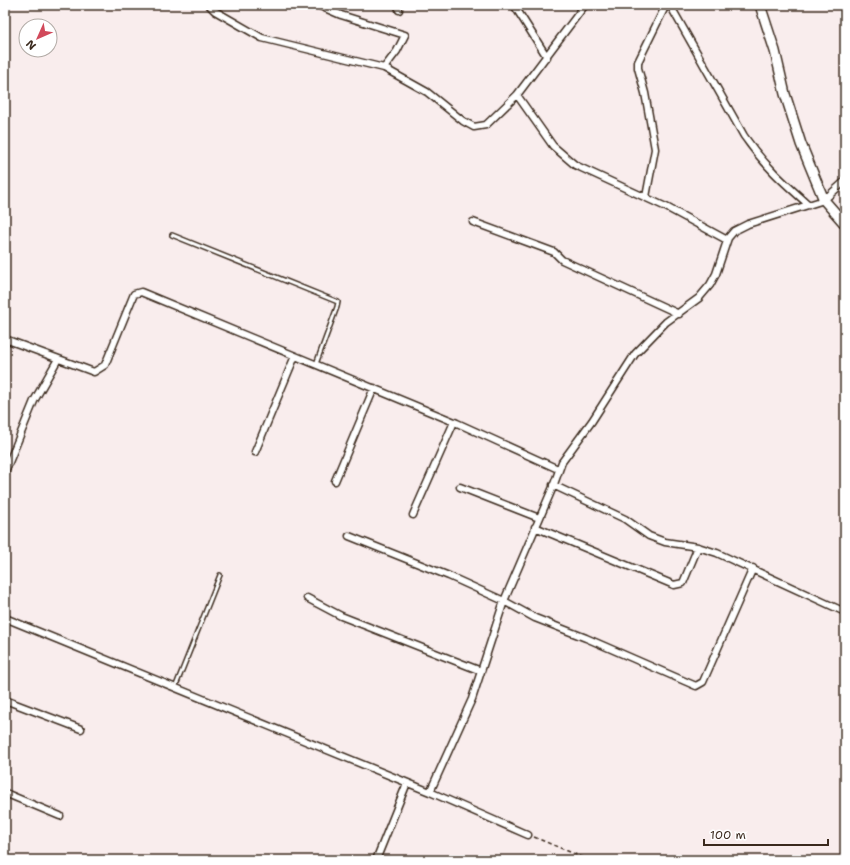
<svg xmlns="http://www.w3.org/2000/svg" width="850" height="865" viewBox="0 0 850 865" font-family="'Shantell Sans',sans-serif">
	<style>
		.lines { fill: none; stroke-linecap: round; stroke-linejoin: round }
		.lane-casing { stroke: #3b2a1e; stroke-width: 6 }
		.street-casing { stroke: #3b2a1e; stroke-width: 9 }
		.secondary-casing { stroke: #3b2a1e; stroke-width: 12 }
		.path { stroke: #3b2a1e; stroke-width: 1.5; stroke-dasharray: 4 3; stroke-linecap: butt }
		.lane { stroke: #fff; stroke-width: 3 }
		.street { stroke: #fff; stroke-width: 6 }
		.secondary { stroke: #fff; stroke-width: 9 }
	</style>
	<rect width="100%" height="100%" fill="#f9eded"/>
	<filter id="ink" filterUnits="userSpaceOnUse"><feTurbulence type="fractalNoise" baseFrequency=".025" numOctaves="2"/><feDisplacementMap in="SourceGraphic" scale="8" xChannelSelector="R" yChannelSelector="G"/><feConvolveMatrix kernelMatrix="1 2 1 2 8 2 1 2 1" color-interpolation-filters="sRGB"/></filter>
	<g filter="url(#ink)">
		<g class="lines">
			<g class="lane-casing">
				<path id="lane" d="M172 235 338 302 337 307 316 364
					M175 688 220 575"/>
			</g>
			<g class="street-casing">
				<path id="street" d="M209 5 215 11 262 38 384 68 427 92 463 121 474 127 486 125 517 95 585 5
					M318 5 341 15 405 35 397 51 384 68
					M398 5 399 10
					M514 5 547 57
					M670 5 744 136C764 165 783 182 809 205
					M5 74V93
					M517 95 553 146 575 165 666 207 727 240
					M646 197 655 149 645 93 638 68V62L666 5
					M473 222 554 252 562 260 679 314
					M5 339 94 372 105 365 134 294 141 292 457 423 558 469
					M255 452 295 356
					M5 472 34 401 58 359
					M335 481 374 388
					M553 485 625 519 649 536 665 542 698 547 717 553 845 612
					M460 487 539 518
					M413 515 454 422
					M535 527 674 585 683 583 698 547
					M349 536 449 576 504 601 535 618 586 638 696 686 703 682 753 568
					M307 598 341 616 481 671
					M5 618 430 792 528 835
					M5 700 81 729
					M430 792 472 699 504 601 553 487 562 462 592 421 635 354 666 322 699 298 710 285 716 274 728 238 734 231 748 224 824 200 845 181
					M5 793 60 816
					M376 860 407 783"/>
			</g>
			<g class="secondary-casing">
				<path id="secondary" d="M760 5 775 51 785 94 801 144 824 200 845 224"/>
			</g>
			<path class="path" d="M534 837 589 860"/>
			<use href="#lane" class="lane"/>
			<use href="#street" class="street"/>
			<use href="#secondary" class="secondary"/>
		</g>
	</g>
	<rect width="850" height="865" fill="none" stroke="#fff" stroke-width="20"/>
	<rect x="10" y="10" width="830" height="845" fill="none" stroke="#3b2a1e" stroke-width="1.5" filter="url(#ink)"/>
	<g transform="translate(38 38) rotate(225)"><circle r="19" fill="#ffffff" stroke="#b1aaa5"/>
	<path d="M0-3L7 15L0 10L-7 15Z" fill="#d1495b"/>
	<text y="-6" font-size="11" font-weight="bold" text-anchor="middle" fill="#3b2a1e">N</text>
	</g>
	<path d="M704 839v6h124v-6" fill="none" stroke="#3b2a1e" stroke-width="2"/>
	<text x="710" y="839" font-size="12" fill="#3b2a1e" stroke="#ffffff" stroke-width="3" paint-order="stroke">100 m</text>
</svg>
